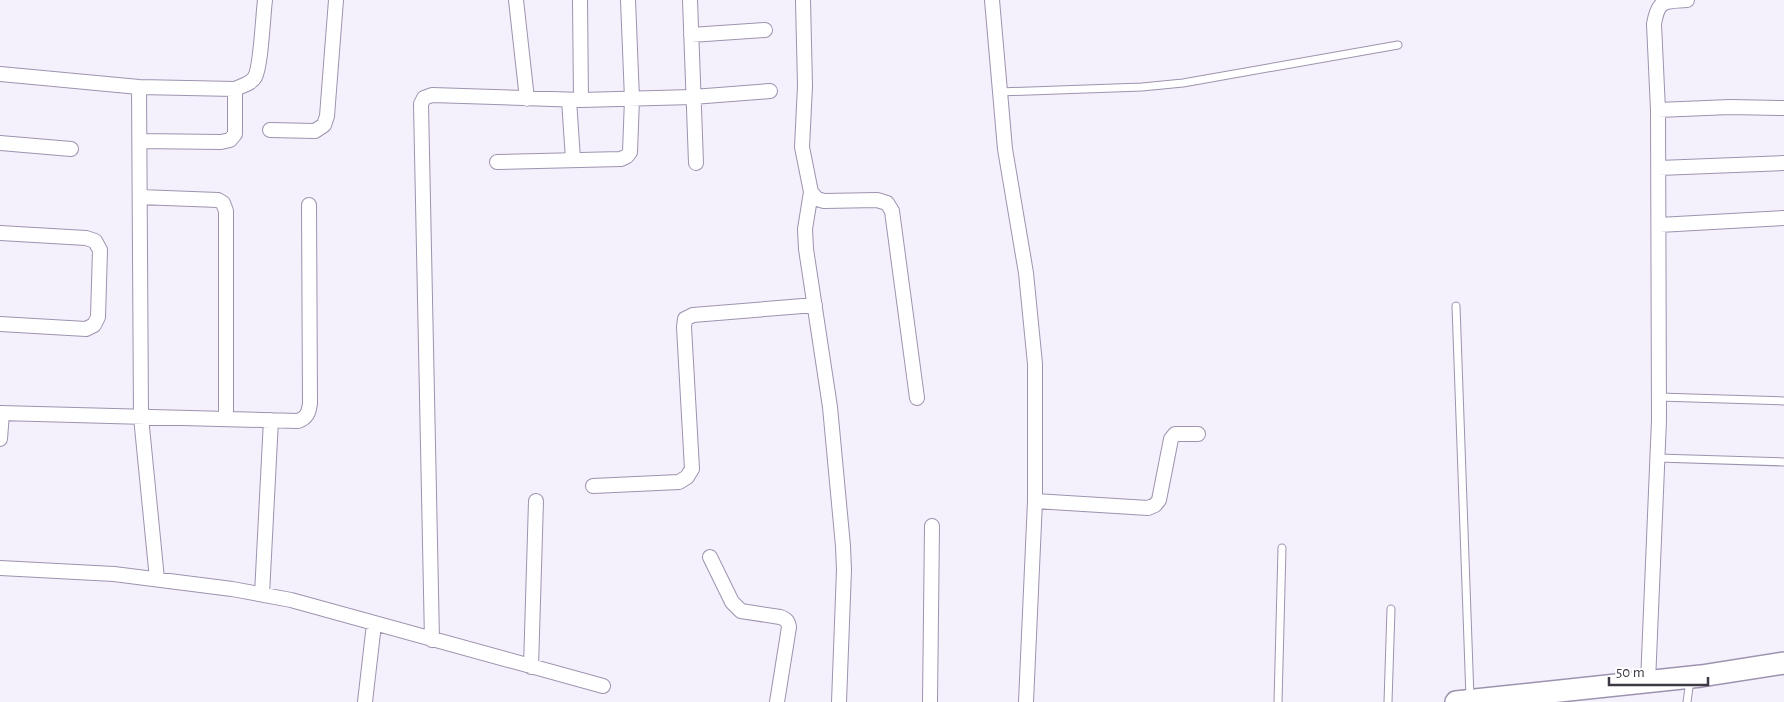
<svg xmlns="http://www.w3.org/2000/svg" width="1784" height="702" viewBox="0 0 1784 702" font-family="'Alegreya Sans',sans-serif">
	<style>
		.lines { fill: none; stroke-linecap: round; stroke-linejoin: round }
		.lane-casing { stroke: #9e93af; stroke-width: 9 }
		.street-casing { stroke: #9e93af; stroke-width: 16 }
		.primary-casing { stroke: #9e93af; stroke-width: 24 }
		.lane { stroke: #fff; stroke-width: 7 }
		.street { stroke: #fff; stroke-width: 14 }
		.primary { stroke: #fff; stroke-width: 21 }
	</style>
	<rect width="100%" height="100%" fill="#f4f0fc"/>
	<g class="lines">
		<g class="lane-casing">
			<path id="lane" d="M1000 92 1142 87 1183 83 1398 45
				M1456 306 1470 698
				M1659 397 1784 401
				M1658 458 1784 462
				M1278 702 1282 548
				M1388 702 1391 609
				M1687 702 1690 680"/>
		</g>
		<g class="street-casing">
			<path id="street" d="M516 0 527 99
				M580 0 581 100
				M690 0 696 163
				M803 0 805 86 802 147 811 192 817 199 824 201 877 200 887 203 892 211 917 398
				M992 0 1005 149 1026 273 1035 364V501L1026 702
				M691 35 765 30
				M0 74 139 87 235 89C241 86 251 84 255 77 261 66 263 15 265 0
				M139 87 141 417 157 579
				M569 100 573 159
				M1658 110 1654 24C1658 0 1664 1 1687 0
				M270 130 315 131 324 125 327 116 336 0
				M140 141 221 142 230 140 235 134V89
				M0 143 71 149
				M497 162 621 159 627 156 630 152 632 99 628 0
				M1659 168 1784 163
				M811 192 805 229 806 249 830 407 843 546 844 570 839 702
				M140 197 218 200 223 203 226 211V419
				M1659 225 1784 218
				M0 233 86 238 95 241 100 250 98 317 94 325 86 329 0 324
				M0 413 298 421C307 418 309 412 310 403L309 205
				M0 439 2 413
				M593 486 679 482 687 477 692 469 684 327 685 319 693 315 815 305
				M1035 501 1148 508 1155 505 1159 500 1171 439 1175 434H1198
				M710 557 732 602 741 611 780 617C786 619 788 621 789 627L777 702
				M0 568 114 574 232 589 291 600 603 686
				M262 594 271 420
				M432 640 421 104 424 98 432 95 581 100 693 97 770 91
				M531 667 536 501
				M1648 682 1659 420 1658 110 1730 107 1784 108
				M365 702 374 624
				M930 702 932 526"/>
		</g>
		<g class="primary-casing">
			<path id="primary" d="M1456 702 1701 676 1784 663"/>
		</g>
		<use href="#lane" class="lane"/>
		<use href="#street" class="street"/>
		<use href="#primary" class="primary"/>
	</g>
	<path d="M1609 677v8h99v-8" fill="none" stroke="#3e3945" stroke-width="2.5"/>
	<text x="1616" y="677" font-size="15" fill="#3e3945" stroke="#ffffff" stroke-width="4" paint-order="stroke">50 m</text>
</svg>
